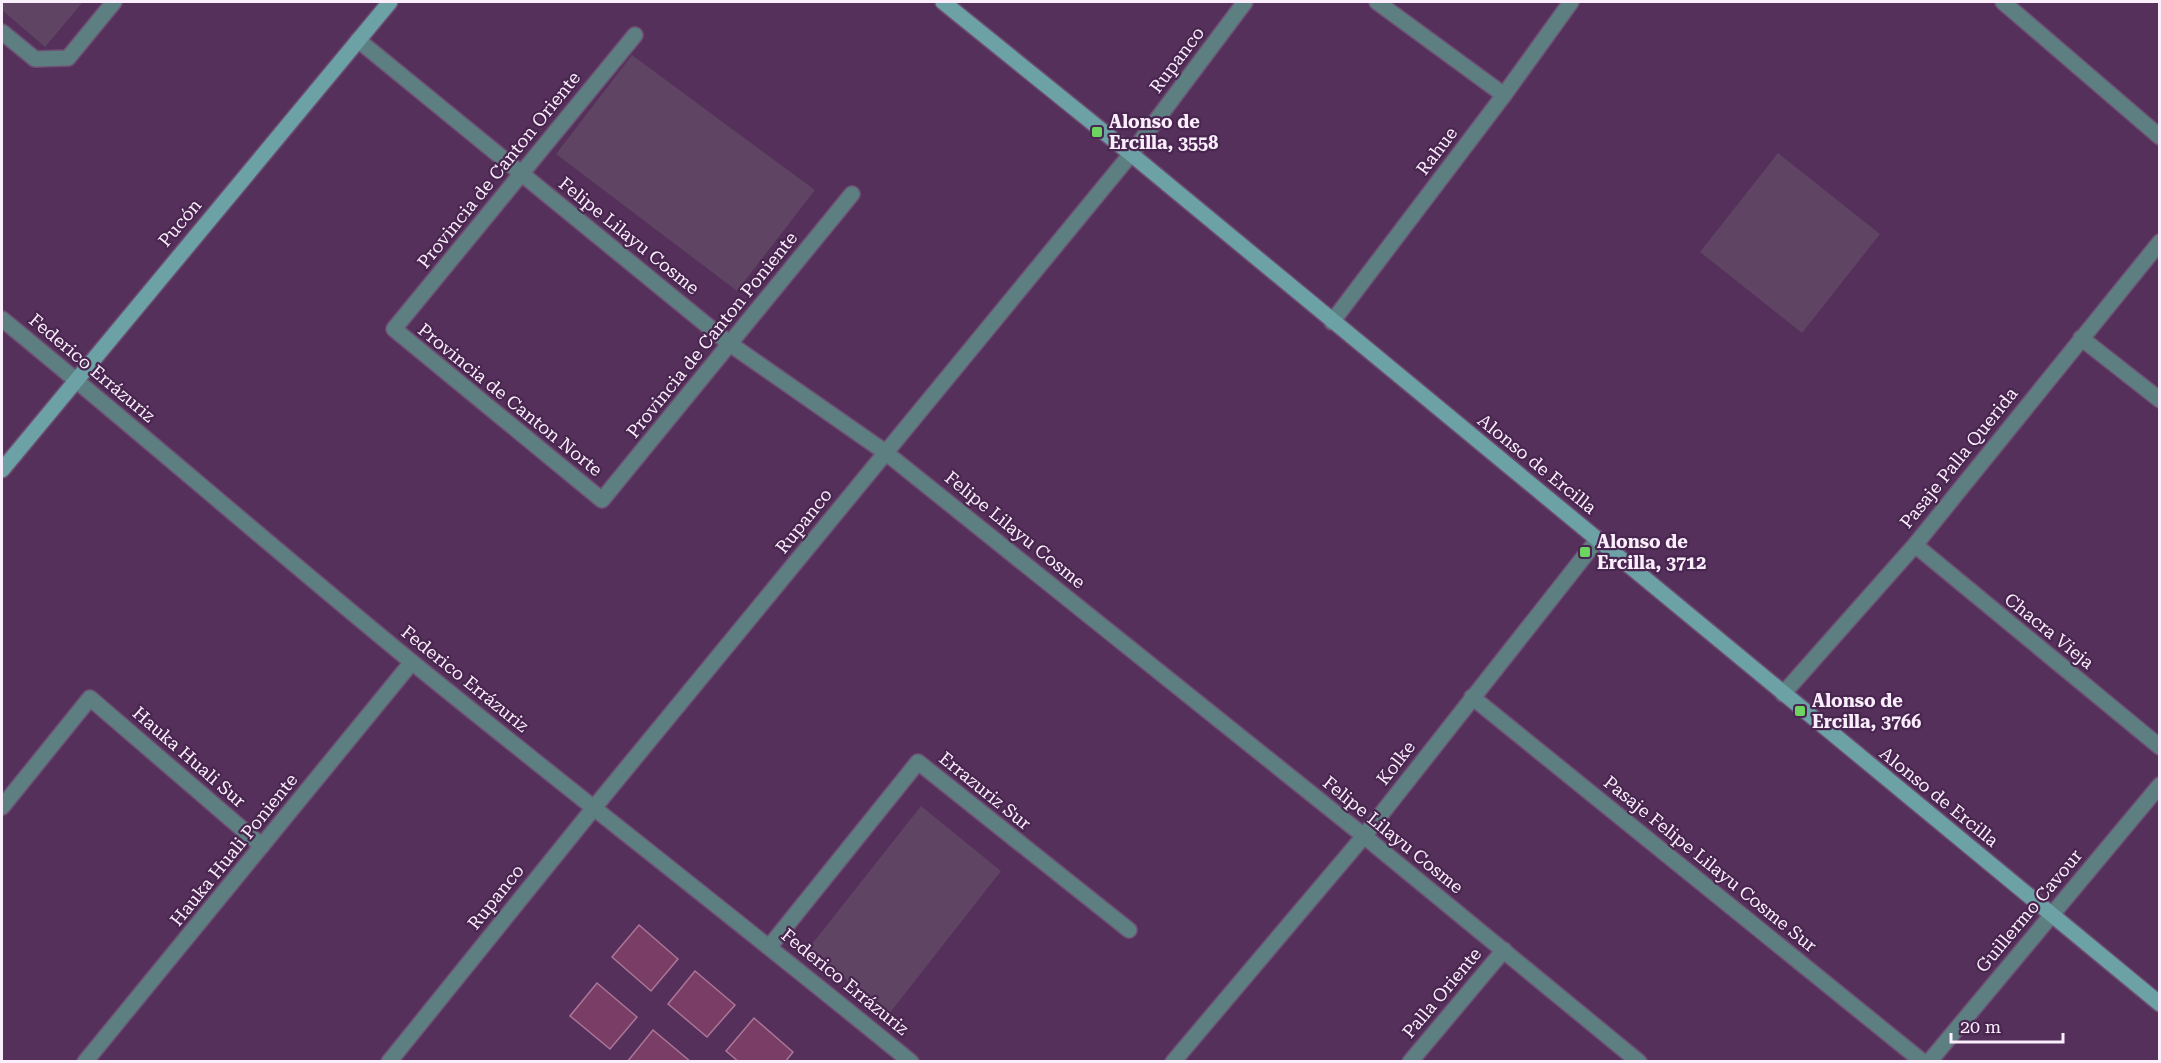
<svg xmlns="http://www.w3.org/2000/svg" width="2161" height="1063" viewBox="0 0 2161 1063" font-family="'Roboto Serif',serif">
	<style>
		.green { fill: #5f4463 }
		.building { fill: #7a3e66; stroke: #ac7698; stroke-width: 1.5 }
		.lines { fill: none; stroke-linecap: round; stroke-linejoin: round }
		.street-casing { stroke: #6f4e74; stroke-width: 18 }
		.secondary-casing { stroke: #6f4e74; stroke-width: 18 }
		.street { stroke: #5e7f81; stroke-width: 15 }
		.secondary { stroke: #6ca1a5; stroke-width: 15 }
		.poi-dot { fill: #6dd361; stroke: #49264f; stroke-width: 2 }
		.labels { text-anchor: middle; stroke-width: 4.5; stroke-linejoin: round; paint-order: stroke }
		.street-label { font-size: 18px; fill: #faedfc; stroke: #49264f }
		.poi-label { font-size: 18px; font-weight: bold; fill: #faedfc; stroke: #49264f; text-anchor: start }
	</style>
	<rect width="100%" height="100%" fill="#54305a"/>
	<path class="green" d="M2 2H83L45 47 2 10Z
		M632 55 815 190 737 291 556 154Z
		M1778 153 1880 234 1802 333 1700 252Z
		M921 806 1001 871 889 1014 808 949Z"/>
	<path class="building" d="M639 925 678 959 651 991 612 957Z
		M695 971 735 1005 707 1037 668 1004Z
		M597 983 637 1017 610 1049 570 1016Z
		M754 1018 793 1052 785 1062H739L726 1051Z
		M653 1030 691 1062H627Z"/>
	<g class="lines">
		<g class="street-casing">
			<path id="street" d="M1377 2 1504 95
				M2003 2 2160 137
				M2 32 35 59 68 58 114 2
				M635 35 394 329 602 500 852 194
				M358 40 730 344 885 452 1364 836 1639 1062
				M2 319C140 432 275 550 413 663 578 797 746 927 911 1062
				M1332 322 1504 95 1571 2
				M2081 338 2160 400
				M1915 545 2160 747
				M1783 694 1915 545 2160 242
				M1472 697 1923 1062
				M2 807 90 698 262 846
				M770 946 918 762 1129 930
				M85 1062 412 662
				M389 1062 593 809 1131 154 1245 2
				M1173 1062 1364 836 1598 539
				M1410 1062 1504 950
				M1929 1062 2160 785"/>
		</g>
		<g class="secondary-casing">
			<path id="secondary" d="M943 2 1131 154 2160 1004
				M2 470 390 2"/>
		</g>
		<use href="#street" class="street"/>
		<use href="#secondary" class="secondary"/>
	</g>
	<g class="poi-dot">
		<rect x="1091" y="126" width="12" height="12" rx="3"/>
		<rect x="1579" y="546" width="12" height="12" rx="3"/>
		<rect x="1794" y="705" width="12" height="12" rx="3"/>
	</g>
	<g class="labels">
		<g class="street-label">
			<text transform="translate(1177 60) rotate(-53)" y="6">Rupanco</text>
			<text transform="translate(1437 151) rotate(-53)" y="6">Rahue</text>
			<text transform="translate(499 170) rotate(-51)" y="6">Provincia de Canton Oriente</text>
			<text transform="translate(180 223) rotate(-50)" y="6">Pucón</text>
			<text transform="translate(629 236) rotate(39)" y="6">Felipe Lilayu Cosme</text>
			<text transform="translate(712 335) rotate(-51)" y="6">Provincia de Canton Poniente</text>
			<text transform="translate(92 368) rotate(40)" y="6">Federico Errázuriz</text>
			<text transform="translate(510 400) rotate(39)" y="6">Provincia de Canton Norte</text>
			<text transform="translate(1959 458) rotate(-51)" y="6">Pasaje Palla Querida</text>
			<text transform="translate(1537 464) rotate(39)" y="6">Alonso de Ercilla</text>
			<text transform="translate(804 521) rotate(-51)" y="6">Rupanco</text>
			<text transform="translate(1015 530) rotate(39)" y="6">Felipe Lilayu Cosme</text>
			<text transform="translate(2049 631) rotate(39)" y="6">Chacra Vieja</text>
			<text transform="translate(465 679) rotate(39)" y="6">Federico Errázuriz</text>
			<text transform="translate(189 757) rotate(41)" y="6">Hauka Huali Sur</text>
			<text transform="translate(1396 763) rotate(-52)" y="6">Kolke</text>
			<text transform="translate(985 791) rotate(39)" y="6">Errazuriz Sur</text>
			<text transform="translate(1939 797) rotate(39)" y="6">Alonso de Ercilla</text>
			<text transform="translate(1393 835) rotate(39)" y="6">Felipe Lilayu Cosme</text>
			<text transform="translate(234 850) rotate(-51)" y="6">Hauka Huali Poniente</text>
			<text transform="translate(1710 864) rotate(39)" y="6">Pasaje Felipe Lilayu Cosme Sur</text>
			<text transform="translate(496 897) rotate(-51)" y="6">Rupanco</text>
			<text transform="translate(2029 911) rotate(-50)" y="6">Guillermo Cavour</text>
			<text transform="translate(845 982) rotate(39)" y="6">Federico Errázuriz</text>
			<text transform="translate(1442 993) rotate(-50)" y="6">Palla Oriente</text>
		</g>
		<g class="poi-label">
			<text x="1109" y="128">Alonso de<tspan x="1109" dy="21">Ercilla, 3558</tspan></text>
			<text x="1597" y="548">Alonso de<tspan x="1597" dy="21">Ercilla, 3712</tspan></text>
			<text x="1812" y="707">Alonso de<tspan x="1812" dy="21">Ercilla, 3766</tspan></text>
		</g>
	</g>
	<rect width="2161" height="1063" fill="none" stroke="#faedfc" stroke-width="6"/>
	<path d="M1951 1033v9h112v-9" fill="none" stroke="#faedfc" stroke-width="3"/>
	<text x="1960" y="1033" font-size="18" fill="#faedfc" stroke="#49264f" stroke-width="4.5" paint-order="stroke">20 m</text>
</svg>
